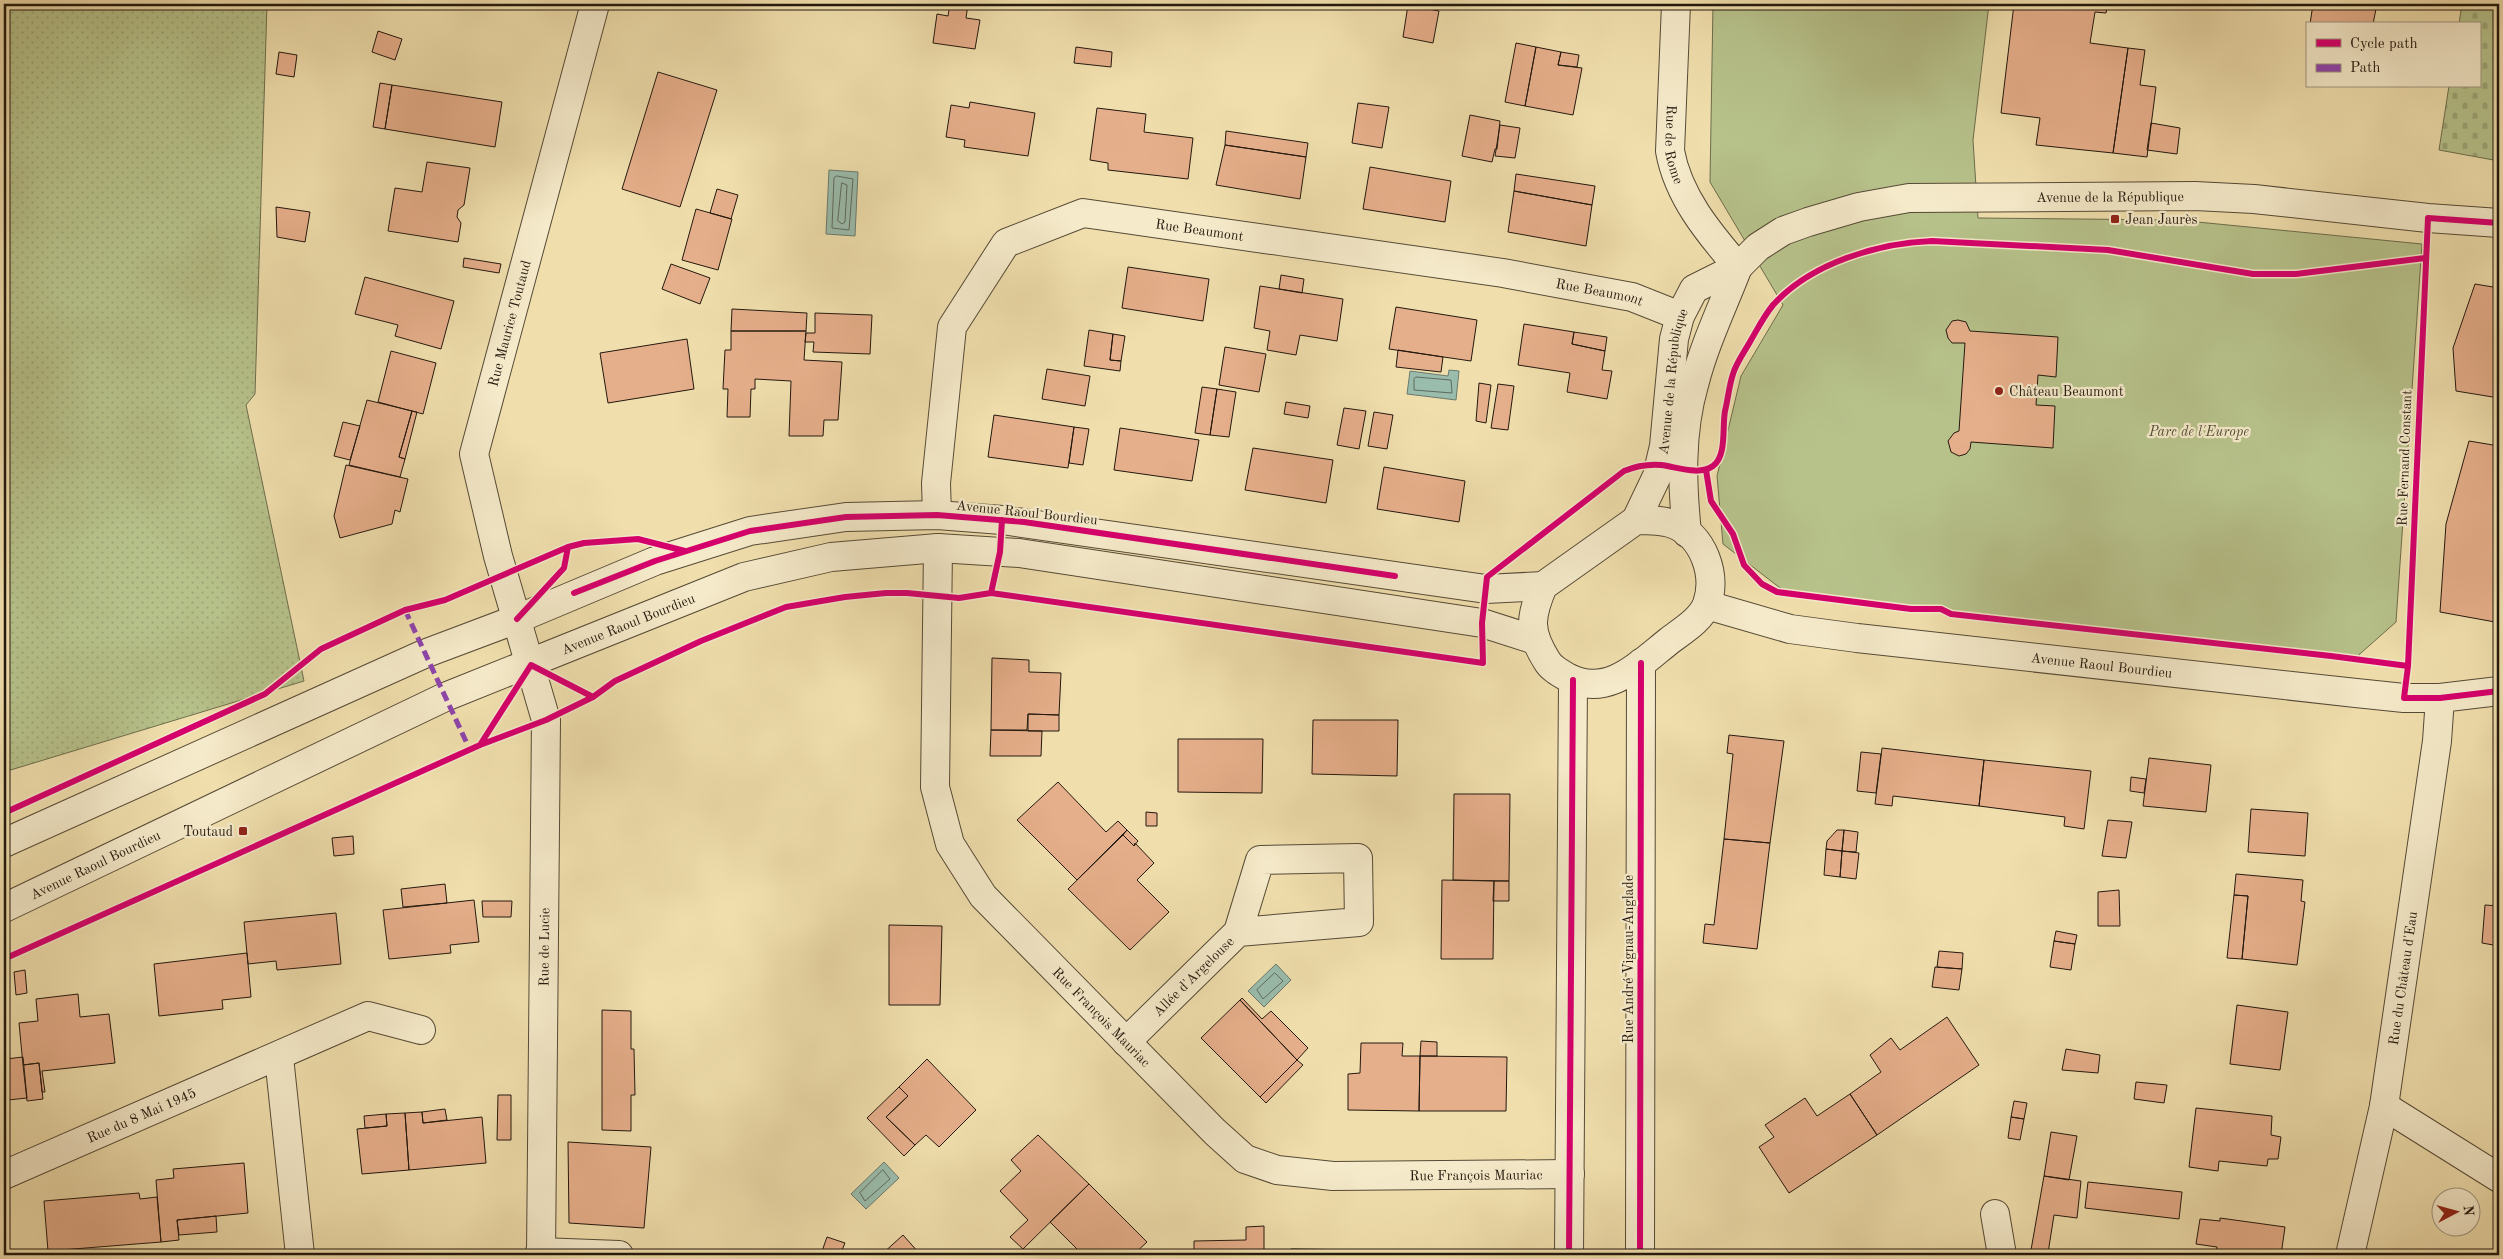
<svg xmlns="http://www.w3.org/2000/svg" width="2503" height="1259" viewBox="0 0 2503 1259" font-family="'Old Standard TT',serif">
	<style>
		.grass { fill: url(#grass-dots); stroke: #6d6d4c }
		.cemetery { fill: url(#cemetery-stones); stroke: #6d6d4c }
		.park { fill: #b7c28b; stroke: #6d6d4c }
		.water { fill: #9abcac; stroke: #6a7a6d }
		.lines { fill: none; stroke-linecap: round; stroke-linejoin: round }
		.shore { stroke: #5e6a5d; stroke-width: 1 }
		.building { fill: #e6af8b; stroke: #23180e }
		.minor-casing { stroke: #564a36; stroke-width: 30 }
		.tertiary-casing { stroke: #564a36; stroke-width: 30 }
		.minor { stroke: #f5eaca; stroke-width: 28 }
		.tertiary { stroke: #f5eaca; stroke-width: 28 }
		.quiet { stroke: #8e44ad; stroke-width: 5; stroke-dasharray: 10 5; stroke-linecap: butt }
		.cycleway-casing { stroke: #f5eaca; stroke-width: 9 }
		.cycleway { stroke: #d6006c; stroke-width: 6 }
		.poi-dot { fill: #8f2418; stroke: #f5eaca; stroke-width: 2 }
		.labels { text-anchor: middle; stroke-width: 4.5; stroke-linejoin: round; paint-order: stroke }
		.street-label { font-size: 14px; fill: #23180e; stroke: #f5eaca }
		.poi-label { font-size: 14px; fill: #23180e; stroke: #f5eaca; text-anchor: start }
		.park-label { font-size: 14px; font-style: italic; fill: #4f4b34; stroke: #f5eaca }
	</style>
	<defs>
		<pattern id="grass-dots" width="8" height="8" patternUnits="userSpaceOnUse" patternTransform="scale(1.25)"><rect width="8" height="8" fill="#b7c28b"/><path d="M2 2h.1M6 6h.1" fill="none" stroke="#9da677" stroke-width="1.8" stroke-linecap="round"/></pattern>
		<pattern id="cemetery-stones" width="16" height="16" patternUnits="userSpaceOnUse" patternTransform="scale(1.25)"><rect width="16" height="16" fill="#b7c28b"/><path d="M2 7V4a2 2 0 0 1 4 0v3zM10 15v-3a2 2 0 0 1 4 0v3z" fill="#9da677"/></pattern>
	</defs>
	<rect width="100%" height="100%" fill="#f0dfad"/>
	<filter id="stains"><feTurbulence type="fractalNoise" baseFrequency=".004" numOctaves="4"/><feColorMatrix values="0 0 0 0 .2 0 0 0 0 .09 0 0 0 0 .02 0 0 0 .5 -.17"/></filter>
	<radialGradient id="worn" r=".72"><stop offset=".6" stop-color="#630" stop-opacity="0"/><stop offset="1" stop-color="#630" stop-opacity=".3"/></radialGradient>
	<path class="grass" d="M4 4H267L255 394 246 405 304 681 4 772Z"/>
	<path class="cemetery" d="M2462 4H2499V161L2439 150 2449 86H2479V24H2459Z"/>
	<path class="park" d="M1713 4H1989L1973 140 1978 218 2177 220 2422 244 2396 622 2353 660 1784 591 1723 544 1717 476 1741 376 1783 305 1710 182Z"/>
	<path class="water" d="M829 170 858 172 855 236 826 234Z
		M1449 370 1459 371 1456 400 1407 394 1410 371 1448 376Z
		M1276 964 1291 980 1264 1007 1248 991Z
		M884 1162 899 1178 866 1209 851 1194Z"/>
	<g class="lines">
		<path class="shore" d="M837 176 853 179 849 230 832 228 834 178Z
			M842 183 847 185 845 222 842 224 838 221Z
			M1416 377 1451 380 1452 393 1414 390V379Z
			M1275 973 1283 981 1263 999 1257 990Z
			M883 1170 890 1179 865 1201 860 1193Z"/>
	</g>
	<path class="building" d="M950 4H968L966 18 980 20 975 49 933 43 937 14 948 16Z
		M1570 4H1583V8L1570 6Z
		M2014 4H2108L2106 13 2095 12 2090 43 2128 48 2113 153 2036 145 2040 118 2001 113Z
		M2313 4H2377L2373 24H2310Z
		M1408 5 1439 11 1433 43 1403 37Z
		M378 31 402 39 395 60 372 52Z
		M1516 43 1536 47 1525 106 1505 102Z
		M1076 47 1112 52 1111 67 1074 63Z
		M1536 47 1561 52 1558 65 1582 68 1573 115 1525 106Z
		M2128 48 2145 50 2140 85 2156 87 2147 157 2113 153Z
		M279 52 297 55 294 77 276 74Z
		M1561 52 1579 55 1577 67 1558 65Z
		M658 72 717 90 680 207 622 189Z
		M380 83 392 85 385 129 373 127Z
		M392 85 502 102 495 147 385 129Z
		M970 102 1035 113 1028 156 964 147 965 140 946 137 951 105 969 108Z
		M1358 103 1389 107 1382 148 1352 143Z
		M1097 108 1146 114 1144 132 1193 138 1188 179 1108 170V163L1090 160Z
		M1470 115 1500 121 1497 149H1495L1492 162 1462 156Z
		M2151 123 2180 128 2177 154 2147 150Z
		M1500 125 1520 128 1515 158 1495 156Z
		M1226 131 1308 143 1306 157 1225 145Z
		M1225 145 1306 157 1300 199 1216 185Z
		M427 162 470 168 464 205 458 210 457 217 461 223 458 242 388 231 395 188 422 192Z
		M1370 167 1451 181 1445 222 1363 209Z
		M1516 174 1595 186 1592 205 1514 191Z
		M717 189 738 195 731 219 710 213Z
		M1514 191 1592 205 1586 246 1508 232Z
		M276 207 310 212 305 242 277 237Z
		M696 209 732 219 718 270 682 260Z
		M464 258 501 264 499 273 463 267Z
		M671 264 710 278 700 304 662 289Z
		M1128 267 1209 279 1203 321 1122 308Z
		M1281 275 1304 279 1302 293 1279 289Z
		M365 277 454 301 441 349 395 336 398 325 355 314Z
		M2475 284 2499 288V398L2456 391 2453 348Z
		M1260 286 1343 299 1337 341 1300 335 1296 355 1267 350 1270 331 1254 328Z
		M1396 307 1477 320 1471 361 1389 349Z
		M732 309 807 313 806 331H731Z
		M815 313 872 315 870 354 813 352 814 342H805L806 333H815Z
		M1958 320 1966 322 1970 331 2058 337 2056 377 2038 375 2036 405 2055 406 2053 448 1971 442 1970 449 1966 454 1959 456 1951 452 1948 441 1954 433 1959 431 1965 343H1952L1948 338 1946 330 1952 321Z
		M1524 324 1574 332 1572 344 1605 351 1602 370 1612 371 1607 399 1567 392 1570 373 1518 365Z
		M1089 330 1113 334 1110 360 1121 361 1120 371 1084 366Z
		M731 331H806L804 360 842 362 838 420H824L823 436H789L791 381 755 379V389H751L750 417H727L728 389H723L725 350H731Z
		M1574 332 1607 337 1605 351 1572 344Z
		M1113 334 1125 336 1121 361 1110 360Z
		M687 339 694 389 608 403 600 353Z
		M1225 347 1266 354 1259 392 1219 385Z
		M1398 350 1443 357 1441 372 1396 367Z
		M391 351 436 363 423 414 378 402Z
		M1047 369 1090 376 1085 406 1042 399Z
		M1479 383 1491 385 1486 423 1476 421Z
		M1498 384 1514 386 1508 430 1491 428Z
		M1202 387 1217 389 1210 435 1195 433Z
		M1217 389 1236 392 1229 437 1210 435Z
		M367 400 412 411 399 457 405 459 400 477 349 465Z
		M1286 402 1310 406 1308 418 1284 414Z
		M1344 408 1366 411 1359 449 1337 445Z
		M412 411 417 412 405 459 399 457Z
		M1374 412 1393 415 1387 449 1368 446Z
		M994 415 1074 427 1068 468 988 457Z
		M343 422 360 426 350 460 334 456Z
		M1074 427 1089 429 1083 465 1069 463Z
		M1120 428 1199 440 1192 481 1114 470Z
		M2469 441 2499 446V596L2495 622 2440 612 2446 524Z
		M1253 448 1333 460 1326 503 1245 490Z
		M346 465 408 479 400 512 395 510 392 524 340 538 334 516Z
		M1384 467 1465 481 1459 522 1377 509Z
		M992 658 1029 660V672L1061 673 1059 715 1028 714 1027 730H991Z
		M1028 714 1059 715V731H1028Z
		M1313 720H1398L1397 776 1312 774Z
		M991 730 1042 731 1041 756H990Z
		M1729 735 1784 741 1770 843 1724 839 1733 754 1727 753Z
		M1178 739H1263L1262 793 1178 792Z
		M1882 748 1984 760 1979 806 1893 796 1892 806 1875 804Z
		M1861 752 1881 754 1876 793 1857 791Z
		M2149 758 2211 765 2206 812 2143 806Z
		M1984 760 2091 771 2084 829 2064 826 2065 817 1979 806Z
		M2131 777 2146 779 2144 793 2130 791Z
		M1058 782 1106 832 1118 821 1127 830 1077 880 1017 820Z
		M1454 794H1510L1509 881 1453 880Z
		M2251 809 2308 813 2305 856 2248 852Z
		M1146 812 1157 813V826H1146Z
		M2108 820 2132 822 2126 858 2102 856Z
		M1127 830 1138 841 1134 846 1123 835Z
		M1837 830H1844L1842 851 1826 849 1827 841Z
		M1844 830 1858 832 1856 852 1842 851Z
		M1123 835 1134 846 1135 843 1154 863 1137 880 1169 912 1130 950 1068 889Z
		M353 836 354 854 334 856 332 838Z
		M1724 839 1770 843 1757 949 1703 943 1705 924 1714 925Z
		M1826 849 1842 851 1840 877 1824 875Z
		M1842 851 1859 853 1856 879 1840 877Z
		M2236 874 2303 880 2301 901 2305 902 2297 965 2242 959 2248 896 2234 895Z
		M1442 880 1494 881 1493 959H1441Z
		M1494 881H1509V901H1493Z
		M445 884 447 903 403 907 401 889Z
		M2119 890 2120 926H2098V892Z
		M2234 895 2248 896 2242 959 2227 958Z
		M474 900 479 942 450 945 451 953 389 959 383 910Z
		M482 901H512L511 917H483Z
		M2485 905 2499 906V946L2482 943Z
		M336 913 341 964 277 970 276 961 248 964 244 922Z
		M889 925 942 926 940 1005H889Z
		M2056 931 2077 935 2075 944 2054 941Z
		M2054 941 2075 944 2071 970 2050 967Z
		M1939 951 1963 953 1962 969 1937 967Z
		M247 953 251 997 222 1000 223 1009 159 1016 154 964Z
		M1935 967 1962 969 1959 990 1932 987Z
		M25 970 27 993 16 995 14 972Z
		M78 994 80 1017 109 1014 115 1063 42 1071 45 1092H42L39 1063 23 1065 19 1023 38 1021 36 999Z
		M1242 998 1262 1019 1271 1011 1308 1048 1297 1060 1240 1000Z
		M1240 1000 1297 1060 1260 1097 1201 1038Z
		M2237 1005 2288 1012 2280 1070 2230 1064Z
		M602 1010 631 1011V1049H634L635 1095H631V1131L602 1130Z
		M1947 1017 1979 1065 1877 1135 1850 1094 1881 1072 1870 1055 1891 1038 1900 1050Z
		M1421 1041 1437 1042V1056H1420Z
		M1361 1043H1403L1402 1056H1420L1419 1111 1348 1110V1074L1360 1073Z
		M2066 1049 2100 1055 2098 1073 2062 1070Z
		M4 1056 6 1059 23 1057 27 1098 8 1100V1106L4 1107Z
		M1420 1056 1507 1057 1506 1111H1419Z
		M927 1059 976 1110 939 1147 926 1135 915 1145 886 1117 908 1096 899 1087Z
		M1297 1060 1303 1065 1266 1103 1260 1097Z
		M39 1063 43 1099 27 1101 23 1065Z
		M2136 1082 2167 1085 2164 1103 2134 1099Z
		M899 1087 908 1096 886 1117 915 1145 904 1156 867 1118Z
		M1850 1094 1877 1135 1789 1193 1759 1147 1774 1137 1765 1125 1805 1098 1817 1116Z
		M498 1095H511V1140H497Z
		M2014 1101 2027 1103 2024 1119 2011 1117Z
		M2196 1108 2272 1116 2271 1135 2281 1137 2278 1159H2268L2267 1166 2219 1161 2218 1171 2189 1167Z
		M445 1109 447 1120 423 1123 422 1112Z
		M422 1112 423 1123 482 1117 486 1163 409 1170 405 1113Z
		M405 1113 409 1170 362 1174 357 1129 387 1126 386 1114Z
		M386 1114 387 1126 365 1128 364 1116Z
		M2011 1117 2024 1119 2020 1140 2008 1138Z
		M2051 1132 2077 1136 2069 1180 2044 1176Z
		M1038 1135 1089 1184 1023 1249 1010 1237 1028 1220 1000 1191 1021 1171 1011 1160Z
		M568 1142 651 1147 644 1228 569 1223Z
		M244 1163 248 1213 177 1220 179 1240 161 1242 156 1180 174 1178 173 1169Z
		M2044 1176 2081 1181 2077 1218 2054 1215 2048 1253 2031 1250Z
		M2088 1182 2182 1192 2179 1219 2085 1208Z
		M1089 1184 1147 1242 1133 1255H1083L1050 1222Z
		M139 1193 140 1199 157 1197 161 1242 48 1251 44 1201Z
		M216 1216 217 1232 179 1235 177 1220Z
		M2220 1218 2285 1227 2281 1255H2216L2217 1247 2196 1244 2200 1219 2220 1221Z
		M1264 1226V1255H1194V1241L1246 1240V1227Z
		M903 1235 919 1253 917 1255H881Z
		M827 1237 845 1243 840 1255 821 1254Z
		M1291 1249 1368 1250V1255H1291Z"/>
	<g class="lines">
		<g class="minor-casing">
			<g id="minor">
				<path id="s1" d="M1676 4 1670 151C1678 196 1708 232 1738 267"/>
				<path id="s2" d="M937 515 936 483 952 327 1006 243 1083 213 1503 273 1632 297 1680 316"/>
				<path id="s3" d="M938 548 935 787 950 844 983 896 1215 1132 1245 1159 1277 1170 1333 1176 1570 1174"/>
				<path id="s4" d="M1126 1042 1238 932 1359 922 1358 858 1260 860 1238 932"/>
				<path d="M279 1057 300 1255"/>
				<path d="M2384 1106 2499 1178"/>
				<path id="s5" d="M4 1175 368 1016 421 1030"/>
				<path d="M1995 1214 2002 1255"/>
				<path d="M540 1252 619 1255"/>
				<path id="s6" d="M541 1255 546 720 498 556 474 454 595 4"/>
				<path id="s7" d="M2350 1255 2384 1106 2437 741 2440 698 2499 691"/>
			</g>
		</g>
		<g class="tertiary-casing">
			<g id="tertiary">
				<path id="s8" d="M1636 520 1657 476 1664 446 1674 339 1680 316 1694 289 1738 267 1758 247 1783 231 1808 222 1859 207 1909 198 2195 196 2254 199 2428 218 2499 223"/>
				<path d="M1687 533C1682 484 1680 434 1694 385 1704 345 1723 306 1738 267"/>
				<path id="s9" d="M1707 605 1790 629 1857 638 2356 693 2404 698H2440"/>
				<path d="M4 843 424 654 517 619 655 561 750 531 846 517 937 515 1002 520 1486 589 1543 586 1636 520C1648 520 1662 520 1673 524 1704 536 1717 575 1707 604 1701 620 1682 631 1669 641 1640 664 1607 699 1567 677 1560 673 1551 668 1547 661 1528 631 1530 617 1543 586"/>
				<path id="s10" d="M4 908 445 697 744 577 831 557 938 548 1019 553 1482 623 1535 640"/>
				<path d="M1569 1255 1573 680"/>
				<path d="M1640 1255 1641 663"/>
			</g>
		</g>
		<use href="#minor" class="minor"/>
		<use href="#tertiary" class="tertiary"/>
		<path class="quiet" d="M405 610 470 750"/>
		<g class="cycleway-casing">
			<path id="cycleway" d="M2499 223 2428 218 2408 666 2404 698H2440L2499 691
				M1706 470 1711 501 1733 534 1744 565 1762 584 1777 592 1911 609H1941L1951 614 2331 656 2408 666
				M574 593 655 561 750 531 846 517 937 515 1024 522 1395 576
				M991 593 1000 552 1002 520
				M517 619 564 568 568 547
				M480 745 531 665 593 697
				M4 813 265 694 321 649 405 610 445 600 568 547 584 543 638 539 685 551
				M4 959 480 745 546 720 593 697 615 681 701 641 786 607 845 597 886 593H907L959 598 991 593 1483 663 1482 623 1487 577 1624 471C1636 466 1648 464 1661 465 1677 467 1699 476 1713 466 1727 456 1722 427 1725 411 1728 399 1729 386 1733 374 1736 363 1745 351 1751 340 1758 328 1764 316 1773 305 1811 263 1878 243 1932 241L2108 250 2253 274H2296L2425 258
				M1569 1255 1573 680
				M1640 1255 1641 663"/>
		</g>
		<use href="#cycleway" class="cycleway"/>
	</g>
	<g class="poi-dot">
		<rect x="2110" y="214" width="10" height="10" rx="2.5"/>
		<circle cx="1999" cy="391" r="5"/>
		<rect x="238" y="826" width="10" height="10" rx="2.5"/>
	</g>
	<g class="labels">
		<g class="street-label">
			<text dy="5" stroke="none"><textPath href="#s1" startOffset="141">Rue de Rome</textPath></text>
			<text dy="5" stroke="none"><textPath href="#s8" startOffset="680">Avenue de la République</textPath></text>
			<text dy="5" stroke="none"><textPath href="#s2" startOffset="489">Rue Beaumont</textPath></text>
			<text dy="5" stroke="none"><textPath href="#s2" startOffset="894">Rue Beaumont</textPath></text>
			<text dy="5" stroke="none"><textPath href="#s6" startOffset="946">Rue Maurice Toutaud</textPath></text>
			<text dy="5" stroke="none"><textPath href="#s8" startOffset="145">Avenue de la République</textPath></text>
			<text transform="translate(2404 458) rotate(-88)" y="5">Rue Fernand Constant</text>
			<text transform="translate(1027 512) rotate(6)" y="5">Avenue Raoul Bourdieu</text>
			<text dy="5" stroke="none"><textPath href="#s10" startOffset="686">Avenue Raoul Bourdieu</textPath></text>
			<text dy="5" stroke="none"><textPath href="#s9" startOffset="400">Avenue Raoul Bourdieu</textPath></text>
			<text dy="5" stroke="none"><textPath href="#s10" startOffset="101">Avenue Raoul Bourdieu</textPath></text>
			<text dy="5" stroke="none"><textPath href="#s6" startOffset="308">Rue de Lucie</textPath></text>
			<text transform="translate(1628 959) rotate(-90)" y="5">Rue André Vignau-Anglade</text>
			<text dy="5" stroke="none"><textPath href="#s4" startOffset="94">Allée d'Argelouse</textPath></text>
			<text dy="5" stroke="none"><textPath href="#s7" startOffset="282">Rue du Château d'Eau</textPath></text>
			<text dy="5" stroke="none"><textPath href="#s3" startOffset="529">Rue François Mauriac</textPath></text>
			<text dy="5" stroke="none"><textPath href="#s5" startOffset="150">Rue du 8 Mai 1945</textPath></text>
			<text dy="5" stroke="none"><textPath href="#s3" startOffset="964">Rue François Mauriac</textPath></text>
		</g>
		<g class="poi-label">
			<text x="2125" y="224">Jean Jaurès</text>
			<text x="2009" y="396">Château Beaumont</text>
			<text x="233" y="836" text-anchor="end">Toutaud</text>
		</g>
		<g class="park-label">
			<text x="2199" y="436">Parc de l'Europe</text>
		</g>
	</g>
	<rect width="2503" height="1259" fill="none" stroke="#f0dfad" stroke-width="20"/>
	<rect x="5" y="5" width="2493" height="1249" fill="none" stroke="#23180e" stroke-width="2.5"/>
	<rect x="10" y="10" width="2483" height="1239" fill="none" stroke="#23180e"/>
	<rect x="2306" y="22" width="175" height="65" fill="#f5eaca" stroke="#a1967f"/>
	<rect x="2316" y="39" width="25" height="8" fill="#d6006c" stroke="#a1967f"/>
	<text x="2350" y="48" font-size="15" fill="#23180e">Cycle path</text>
	<rect x="2316" y="64" width="25" height="8" fill="#8e44ad" stroke="#a1967f"/>
	<text x="2350" y="72" font-size="15" fill="#23180e">Path</text>
	<g transform="translate(2456 1212) rotate(84)"><circle r="24" fill="#f5eaca" stroke="#a1967f"/>
	<path d="M0-4L9 19L0 12L-9 19Z" fill="#8f2418"/>
	<text y="-8" font-size="14" font-weight="bold" text-anchor="middle" fill="#23180e">N</text>
	</g>
	<rect width="100%" height="100%" filter="url(#stains)"/>
	<rect width="100%" height="100%" fill="url(#worn)"/>
</svg>
